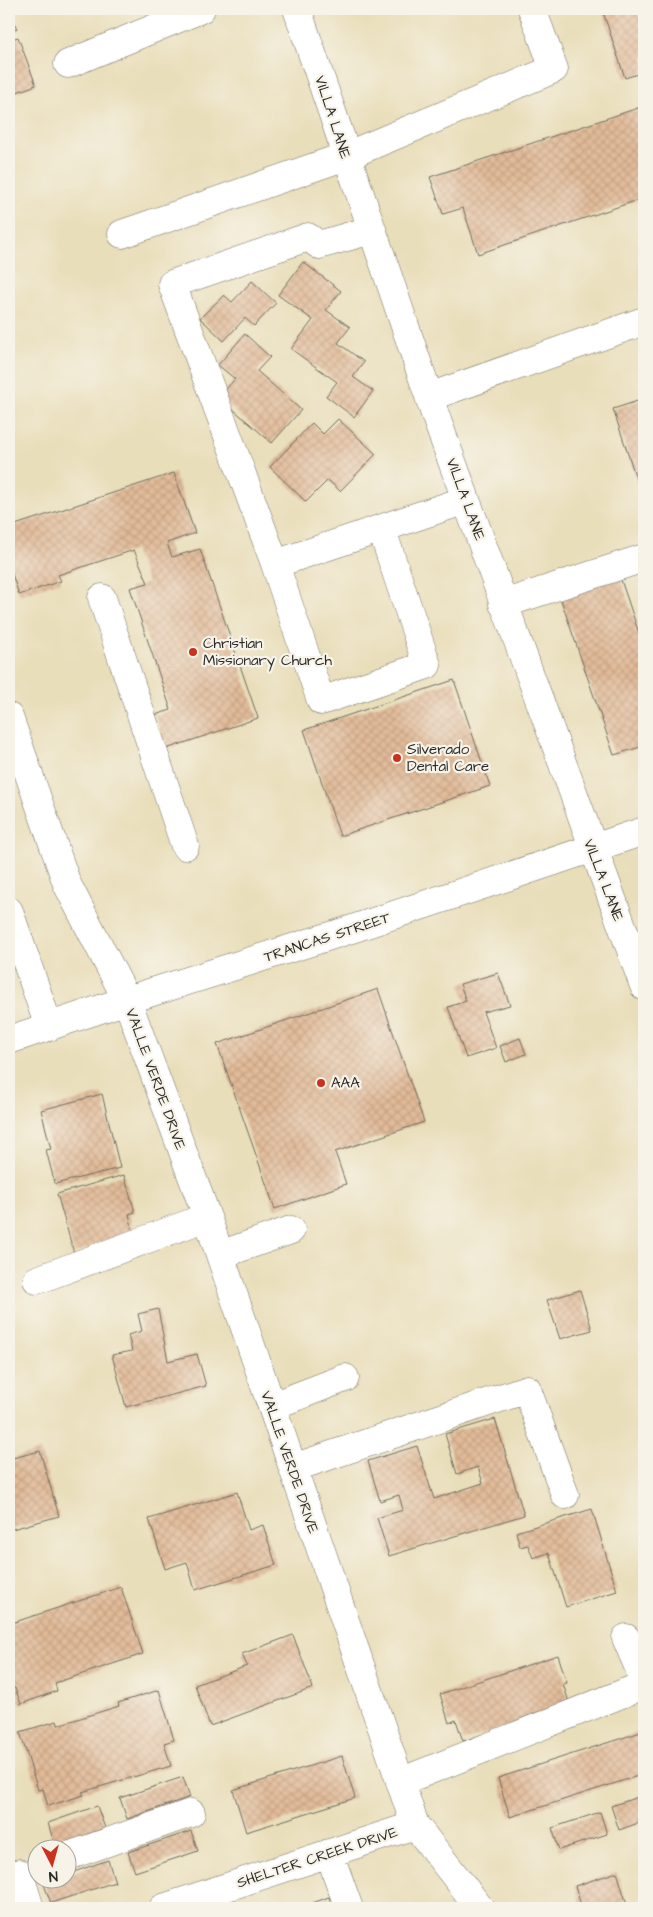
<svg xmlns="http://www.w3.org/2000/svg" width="653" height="1917" viewBox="0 0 653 1917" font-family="'Architects Daughter',sans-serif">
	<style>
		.building { fill: url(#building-cross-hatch) }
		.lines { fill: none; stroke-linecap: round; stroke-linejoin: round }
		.minor-casing { stroke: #6e6a5d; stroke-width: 29 }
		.major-casing { stroke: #6e6a5d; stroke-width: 29 }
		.minor { stroke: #fff; stroke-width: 28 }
		.major { stroke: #fff; stroke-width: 28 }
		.poi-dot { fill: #c8321e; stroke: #f7f3e8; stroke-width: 2 }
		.labels { text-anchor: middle; stroke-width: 4.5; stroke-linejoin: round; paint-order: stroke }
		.street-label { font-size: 15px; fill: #2b2b2b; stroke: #f7f3e8 }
		.poi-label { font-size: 15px; fill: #2b2b2b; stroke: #f7f3e8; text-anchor: start }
	</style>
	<defs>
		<pattern id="building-cross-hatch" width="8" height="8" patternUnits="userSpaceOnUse" patternTransform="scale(1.25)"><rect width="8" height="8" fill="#e2bb99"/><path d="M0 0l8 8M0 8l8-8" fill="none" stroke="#c2a184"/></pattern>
	</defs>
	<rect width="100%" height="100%" fill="#f7f3e8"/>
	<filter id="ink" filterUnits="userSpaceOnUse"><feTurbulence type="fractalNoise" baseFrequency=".02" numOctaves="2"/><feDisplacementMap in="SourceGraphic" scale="10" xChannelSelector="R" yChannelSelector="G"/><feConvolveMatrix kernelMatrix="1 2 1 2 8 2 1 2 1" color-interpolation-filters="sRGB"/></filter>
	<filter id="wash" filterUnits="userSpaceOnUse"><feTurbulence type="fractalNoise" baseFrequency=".0096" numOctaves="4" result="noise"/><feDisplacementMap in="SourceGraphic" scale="20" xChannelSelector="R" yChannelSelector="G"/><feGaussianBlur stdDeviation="1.12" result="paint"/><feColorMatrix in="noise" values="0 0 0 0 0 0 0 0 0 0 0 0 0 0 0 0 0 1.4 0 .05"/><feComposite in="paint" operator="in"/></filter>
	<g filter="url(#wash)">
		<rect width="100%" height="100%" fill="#e9deba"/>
		<g id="blocks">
			<path class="building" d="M9 9 17 29 9 32Z
				M602 9H644V72L625 78Z
				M18 37 36 85 9 95V40Z
				M644 106V198L478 254 463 208 443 214 430 177Z
				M303 262 341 291 326 310 350 327 338 343 364 362 353 377 373 391 354 417 326 396 337 382 291 349 313 320 278 295Z
				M252 281 276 303 254 326 245 318 224 341 200 318 224 295 232 302Z
				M245 334 270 357 257 371 301 410 272 443 219 397 235 379 218 365Z
				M644 399V492L641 493 613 409Z
				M338 419 376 454 340 491 328 480 306 502 270 467 312 423 323 434Z
				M174 473 195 533 167 543 172 557 200 549 258 718 166 749 155 715 171 710 130 588 148 583 134 550 58 575 61 581 19 595 9 565V527Z
				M620 577 644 648V746L614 755 560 597Z
				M454 680 490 786 340 836 304 730Z
				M498 973 510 1005 483 1012 496 1048 466 1058 448 1007 466 1001 460 984Z
				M378 989 424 1122 335 1152 346 1184 275 1209 217 1044Z
				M520 1038 526 1054 506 1062 500 1046Z
				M102 1094 120 1168 55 1184 46 1150 51 1149 41 1110Z
				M124 1175 135 1212 129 1214 134 1236 74 1253 57 1194Z
				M580 1290 592 1330 560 1339 547 1300Z
				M158 1309 168 1361 197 1354 206 1386 126 1407 112 1355 132 1351 128 1335 142 1331 138 1314Z
				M495 1419 524 1515 389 1556 377 1518 403 1510 399 1495 380 1501 368 1461 417 1446 434 1499 483 1483 478 1467 457 1474 445 1434Z
				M40 1451 59 1516 9 1530V1459Z
				M237 1492 249 1530 263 1525 276 1565 195 1590 187 1562 165 1569 149 1519Z
				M592 1509 617 1591 566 1607 549 1553 533 1558 528 1545 520 1547 516 1532Z
				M121 1587 143 1654 55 1683 57 1691 21 1704 15 1688 9 1690V1624Z
				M293 1635 313 1688 210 1726 195 1685 247 1666 242 1654Z
				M558 1655 567 1683 563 1684 570 1705 463 1741 456 1720 449 1723 440 1694Z
				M159 1690 174 1740 164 1743 171 1766 82 1792 84 1795 48 1806 43 1789 38 1790 20 1732 57 1721 58 1725 119 1706 118 1703Z
				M644 1731V1774L510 1817 498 1778Z
				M342 1756 355 1798 246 1832 233 1790Z
				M183 1777 190 1797 127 1819 120 1798Z
				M644 1795V1821L619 1830 611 1806Z
				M97 1806 105 1828 55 1846 48 1823Z
				M600 1812 607 1834 559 1850 552 1828Z
				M191 1831 198 1851 135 1872 128 1852Z
				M108 1860 115 1882 51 1903 43 1882 68 1880V1874Z
				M617 1872 628 1908H582L575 1886Z
				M329 1897 333 1908H308L307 1905Z"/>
		</g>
	</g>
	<g filter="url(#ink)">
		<use href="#blocks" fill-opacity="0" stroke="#6e6a5d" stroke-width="1"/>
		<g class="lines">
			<g class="minor-casing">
				<path id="minor" d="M297 9 438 423 644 986
					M68 64 201 9
					M122 234 346 156 554 69 532 9
					M429 397 644 321
					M382 530 427 665 321 701 275 564 466 500
					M275 564 172 284 308 237 319 245 371 230
					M102 598 185 846
					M503 604 644 558
					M9 717 67 884 127 1000 207 1217 415 1825 480 1908
					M9 911 49 1027
					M220 1255 291 1230
					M37 1280 207 1217
					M272 1406 345 1378
					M293 1468 527 1389 565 1495
					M626 1638 644 1680
					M400 1782 644 1685
					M329 1853 349 1908
					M68 1856 191 1813
					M19 1873 30 1908
					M163 1908 415 1825"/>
			</g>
			<g class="major-casing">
				<path id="major" d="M9 1040 127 1000 346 931 644 831"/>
			</g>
			<use href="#minor" class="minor"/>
			<use href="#major" class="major"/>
		</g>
	</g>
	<g class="poi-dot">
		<circle cx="193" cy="652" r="5"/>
		<circle cx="397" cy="758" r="5"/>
		<circle cx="321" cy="1083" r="5"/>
	</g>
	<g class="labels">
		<g class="street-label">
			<text transform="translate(333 117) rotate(72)" y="5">VILLA LANE</text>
			<text transform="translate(466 499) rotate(70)" y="5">VILLA LANE</text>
			<text transform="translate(604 880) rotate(69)" y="5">VILLA LANE</text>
			<text transform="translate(327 937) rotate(-18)" y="5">TRANCAS STREET</text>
			<text transform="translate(156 1079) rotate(70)" y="5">VALLE VERDE DRIVE</text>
			<text transform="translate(290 1462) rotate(71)" y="5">VALLE VERDE DRIVE</text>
			<text transform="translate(317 1857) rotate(-18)" y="5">SHELTER CREEK DRIVE</text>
		</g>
		<g class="poi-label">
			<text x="203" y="648">Christian<tspan x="203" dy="17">Missionary Church</tspan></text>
			<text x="407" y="754">Silverado<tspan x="407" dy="17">Dental Care</tspan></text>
			<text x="331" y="1088">AAA</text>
		</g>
	</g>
	<rect width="653" height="1917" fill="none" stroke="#f7f3e8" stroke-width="30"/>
	<g transform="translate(52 1864) rotate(174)"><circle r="24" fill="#f7f3e8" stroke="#a5a39c"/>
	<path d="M0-4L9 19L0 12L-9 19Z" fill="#c8321e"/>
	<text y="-8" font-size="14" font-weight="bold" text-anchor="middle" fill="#2b2b2b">N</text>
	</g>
</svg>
